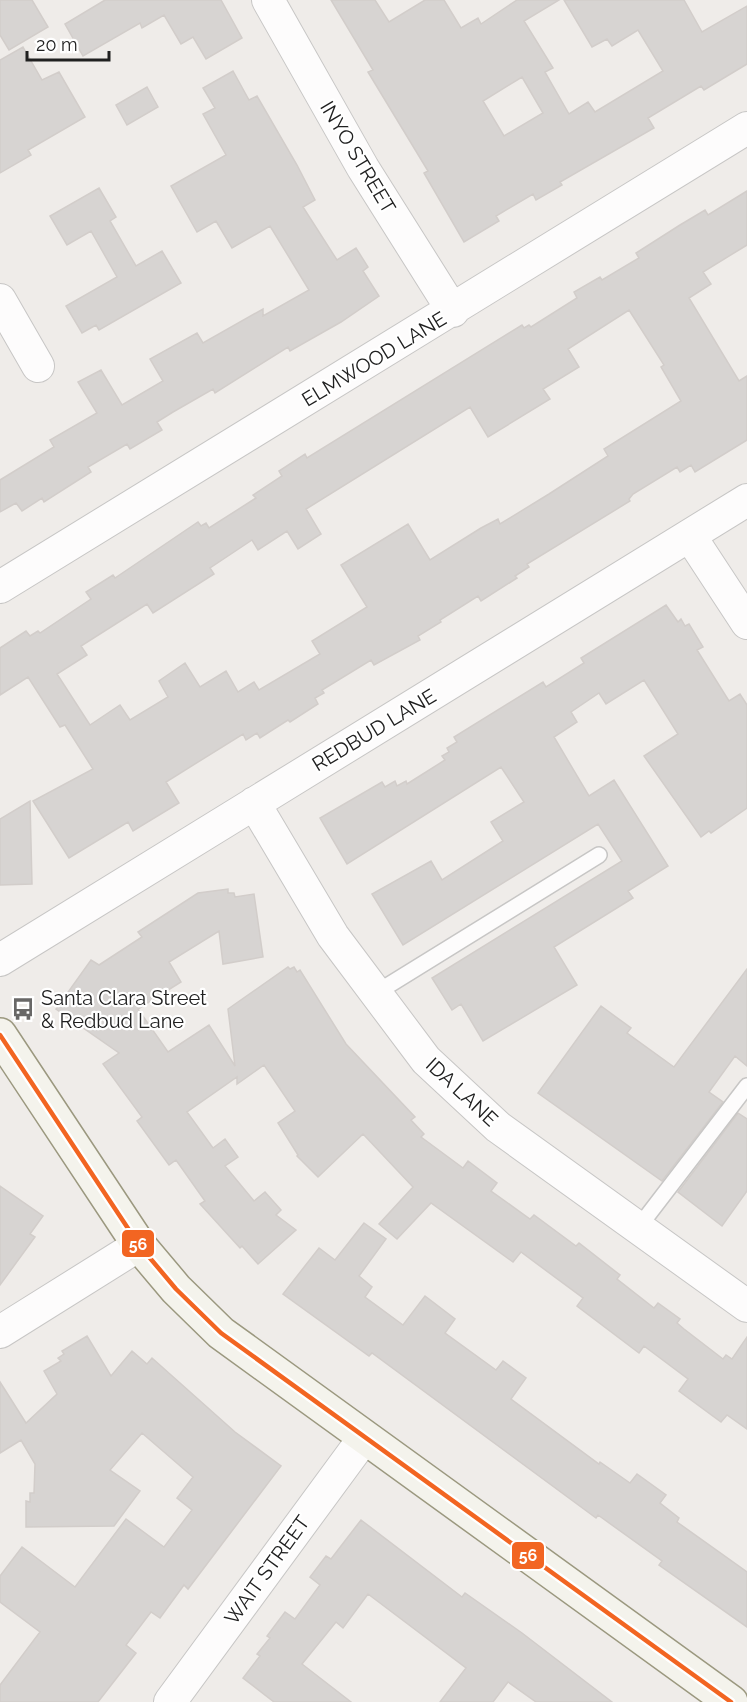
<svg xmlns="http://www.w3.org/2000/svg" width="747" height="1702" viewBox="0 0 747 1702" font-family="Raleway,sans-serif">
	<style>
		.building { fill: #d7d4d2; stroke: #d2cdca; stroke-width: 1.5; fill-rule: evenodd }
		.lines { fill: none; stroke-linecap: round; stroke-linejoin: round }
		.service-casing { stroke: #c7c6c5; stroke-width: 18 }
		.minor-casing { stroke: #c7c6c5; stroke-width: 34 }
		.secondary-casing { stroke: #9b987f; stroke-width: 36 }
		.service { stroke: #fdfcfc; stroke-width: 15 }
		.minor { stroke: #fdfcfc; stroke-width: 32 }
		.secondary { stroke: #f4f3ec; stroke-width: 33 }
		.bus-1-casing { stroke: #fff; stroke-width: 9 }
		.bus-1 { stroke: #f26522; stroke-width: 4.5 }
		.labels { text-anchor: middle; stroke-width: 4.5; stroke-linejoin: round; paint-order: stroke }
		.street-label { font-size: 20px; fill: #202020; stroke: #fff }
		.poi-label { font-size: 20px; fill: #202020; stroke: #fff; text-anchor: start }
		.line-badge { stroke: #fff; stroke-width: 2 }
		.badge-label { font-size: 16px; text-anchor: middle; font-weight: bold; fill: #fff }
	</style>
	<rect width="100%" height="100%" fill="#efece9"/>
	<path class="building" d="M0 0H32L48 27 9 50 0 35Z
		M105 0H221L242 38 206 59 193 37 181 44 164 15 142 28 140 23 83 56 65 24Z
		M331 0H375L389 22 425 0H444L461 28 478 18 481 24 517 0H559L524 21 553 68 545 72 569 114 588 102 595 112 663 71 638 30 612 46 607 39 592 47 564 0H684L702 32 747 6V64L704 90 701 86 648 118 654 128 560 182 562 185 536 200 533 194 496 216 499 221 464 242 424 173 428 171 368 72 373 70ZM522 77 543 113 504 136 483 101Z
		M23 47 42 80 59 72 85 117 28 150 31 155 0 173V60Z
		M233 71 249 100 257 96 297 165 315 200 303 207 337 260 356 248 368 267 363 271 379 296 341 322 290 351 288 347 215 393 213 389 173 412 157 422 162 430 130 449 127 444 88 467 91 472 44 502 42 498 22 511 16 503 0 512V480L54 447 50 440 97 413 78 382 101 370 122 405 163 381 150 359 197 333 203 343 263 309V316L309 290 270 226 232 248 216 221 197 232 171 186 226 155 203 114 215 108 203 88Z
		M147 87 158 107 127 125 116 105Z
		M99 188 116 217 110 221 136 266 162 251 181 283 99 330 96 325 82 333 66 306 117 277 91 231 67 245 50 216Z
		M747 191V245L703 272 711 284 689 298 739 381 747 376V440L695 472 691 465 680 472 677 467 633 494 629 499 630 501 527 564 529 567 515 576 517 578 481 601 478 596 440 620 441 622 418 636 420 640 374 665 371 660 322 690 324 693 315 698 318 704 290 722 288 720 260 738 257 733 246 740 243 734 166 782 179 803 133 831 128 822 69 858 33 801 93 769 65 725 60 727 28 677 0 695V648L26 631 30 636 38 631 40 633 91 599 86 592 113 575 115 578 198 522 201 526 206 523 209 528 256 498 253 495 282 476 279 471 305 454 307 458 522 325 524 328 529 325 531 327 577 298 574 292 600 277 602 280 639 258 636 253 680 225 705 210 708 215ZM629 310 664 365 661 367 681 401 604 449 608 456 549 494 500 524 498 519 481 528 430 560 408 524 341 565 367 607 312 641 320 654 259 690 254 682 238 692 226 671 200 687 185 663 159 681 168 697 130 720 120 705 90 725 57 674 87 655 81 646 147 604 153 613 214 574 210 568 252 540 258 550 287 531 298 549 321 534 306 509 470 407 488 437 550 399 543 389 579 367 568 349Z
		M666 605 678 622 681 619 685 626 689 624 703 647 697 650 729 701 740 694 747 705V808L711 833 709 831 701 837 644 756 678 734 644 680 606 704 599 693 571 712 577 722 554 737 589 796 614 780 668 866 628 891 633 898 554 947 577 985 483 1041 461 1004 452 1010 432 978 622 861 598 824 403 945 372 894 431 861 442 880 503 841 491 822 524 802 501 767 347 864 320 818 382 782 385 787 395 781 397 786 406 781 407 784 445 760 442 756 449 752 447 748 457 742 454 737 543 682 546 687 584 663 581 658Z
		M30 801 32 884 0 885V819Z
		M228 889V893H234L235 897 254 894 263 957 223 964 219 931 169 962 181 982 138 1009 168 1052 209 1025 235 1066 228 1009 288 967 290 969 294 967 297 972 300 970 346 1044 415 1117 411 1120 424 1134 421 1137 463 1168 468 1161 497 1183 491 1191 530 1219 534 1215 576 1246 579 1243 620 1275 617 1279 654 1308 658 1303 680 1319 677 1323 684 1329 723 1359 726 1355 732 1359 747 1337V1429L727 1415 721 1422 679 1391 688 1379 644 1346 639 1353 577 1306 583 1298 521 1252 513 1262 431 1203 397 1239 379 1224 413 1187 363 1134 318 1177 297 1156 298 1155 278 1123 295 1111 264 1065 237 1084V1077L187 1112 213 1148 225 1139 238 1157 225 1166 254 1201 265 1192 281 1210 276 1215 296 1230 258 1264 242 1246 240 1248 200 1204 205 1201 176 1160 169 1165 137 1121 142 1117 103 1064 119 1053 56 1009 91 960 99 965 142 937 138 932 198 893Z
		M747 969V1066L735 1056 709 1092 723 1102 662 1181 538 1093 601 1006 631 1028 627 1033 674 1067Z
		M738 1113 747 1119V1191L722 1226 678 1192Z
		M0 1186 43 1216 30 1234 35 1237 0 1285Z
		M364 1223 386 1239 359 1276 372 1287 365 1297 403 1325 425 1296 455 1319 445 1333 496 1370 503 1361 526 1378 511 1399 599 1464 600 1462 630 1483 637 1474 666 1495 660 1503 679 1518 677 1522 747 1572V1627L659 1565 662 1561 598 1515 596 1518 372 1353 369 1356 283 1294 319 1248 335 1260Z
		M87 1336 111 1376 132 1351 147 1364 152 1358 235 1432 281 1466 188 1589 184 1585 160 1618 151 1612 126 1645 136 1653 98 1702H0V1685L40 1632 0 1602V1576L22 1547 75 1587 126 1519 164 1547 192 1510 177 1498 193 1477 142 1433 110 1470 140 1491 114 1526 26 1527V1501L30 1502V1493H34L35 1464 21 1440 0 1453V1382L26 1423 57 1394 44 1371 61 1361 58 1358 64 1354 62 1351Z
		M361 1520 462 1597 465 1593 522 1633 612 1702H536L508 1682 493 1702H440L466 1668 368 1594 343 1628 336 1622 302 1664 351 1702H274L243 1678 260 1656 257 1654 270 1638 267 1636 285 1612 295 1619 320 1585 310 1577 326 1556 331 1559Z"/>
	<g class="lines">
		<g class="service-casing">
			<path id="service" d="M376 993 599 855
				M638 1228 747 1086"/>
		</g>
		<g class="minor-casing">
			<path id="minor" d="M268 0 363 168 453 311
				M0 300 38 366
				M690 536 747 623
				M0 587 747 128
				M254 803 333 936 426 1060 498 1127 747 1306
				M0 960 747 500
				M0 1332 139 1245
				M170 1702 364 1438"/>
		</g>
		<g class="secondary-casing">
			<path id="secondary" d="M0 1035 139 1245 176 1289 221 1333 731 1702"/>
		</g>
		<use href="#service" class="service"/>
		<use href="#minor" class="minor"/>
		<use href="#secondary" class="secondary"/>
		<g class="bus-1-casing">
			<path id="bus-1" d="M0 1035 139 1245 176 1289 221 1333 731 1702"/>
		</g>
		<use href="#bus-1" class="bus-1"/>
	</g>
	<defs>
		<g id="bus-bare" transform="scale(1.8)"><path d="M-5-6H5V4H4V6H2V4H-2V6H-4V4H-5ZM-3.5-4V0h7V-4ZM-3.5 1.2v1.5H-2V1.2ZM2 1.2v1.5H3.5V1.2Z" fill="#686766" stroke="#fff" stroke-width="2.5" paint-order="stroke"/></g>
	</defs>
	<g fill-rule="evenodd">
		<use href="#bus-bare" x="23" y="1009"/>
	</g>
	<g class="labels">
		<g class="street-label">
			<text transform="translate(358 157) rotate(59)" y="7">INYO STREET</text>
			<text transform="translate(374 359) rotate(-31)" y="7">ELMWOOD LANE</text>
			<text transform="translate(374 730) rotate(-31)" y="7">REDBUD LANE</text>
			<text transform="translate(462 1092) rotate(43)" y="7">IDA LANE</text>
			<text transform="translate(267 1570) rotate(-54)" y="7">WAIT STREET</text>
		</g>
		<g class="poi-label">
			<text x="41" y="1005">Santa Clara Street<tspan x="41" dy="23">&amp; Redbud Lane</tspan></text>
		</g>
	</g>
	<g class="line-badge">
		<rect x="121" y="1229" width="34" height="29" rx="6" fill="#f26522"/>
		<rect x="511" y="1541" width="34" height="29" rx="6" fill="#f26522"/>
	</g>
	<g class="badge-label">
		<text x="138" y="1250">56</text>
		<text x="528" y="1561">56</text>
	</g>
	<path d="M27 51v9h82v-9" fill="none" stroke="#202020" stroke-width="3"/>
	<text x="36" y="51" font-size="18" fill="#202020" stroke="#ffffff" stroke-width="4.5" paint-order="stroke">20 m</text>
</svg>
